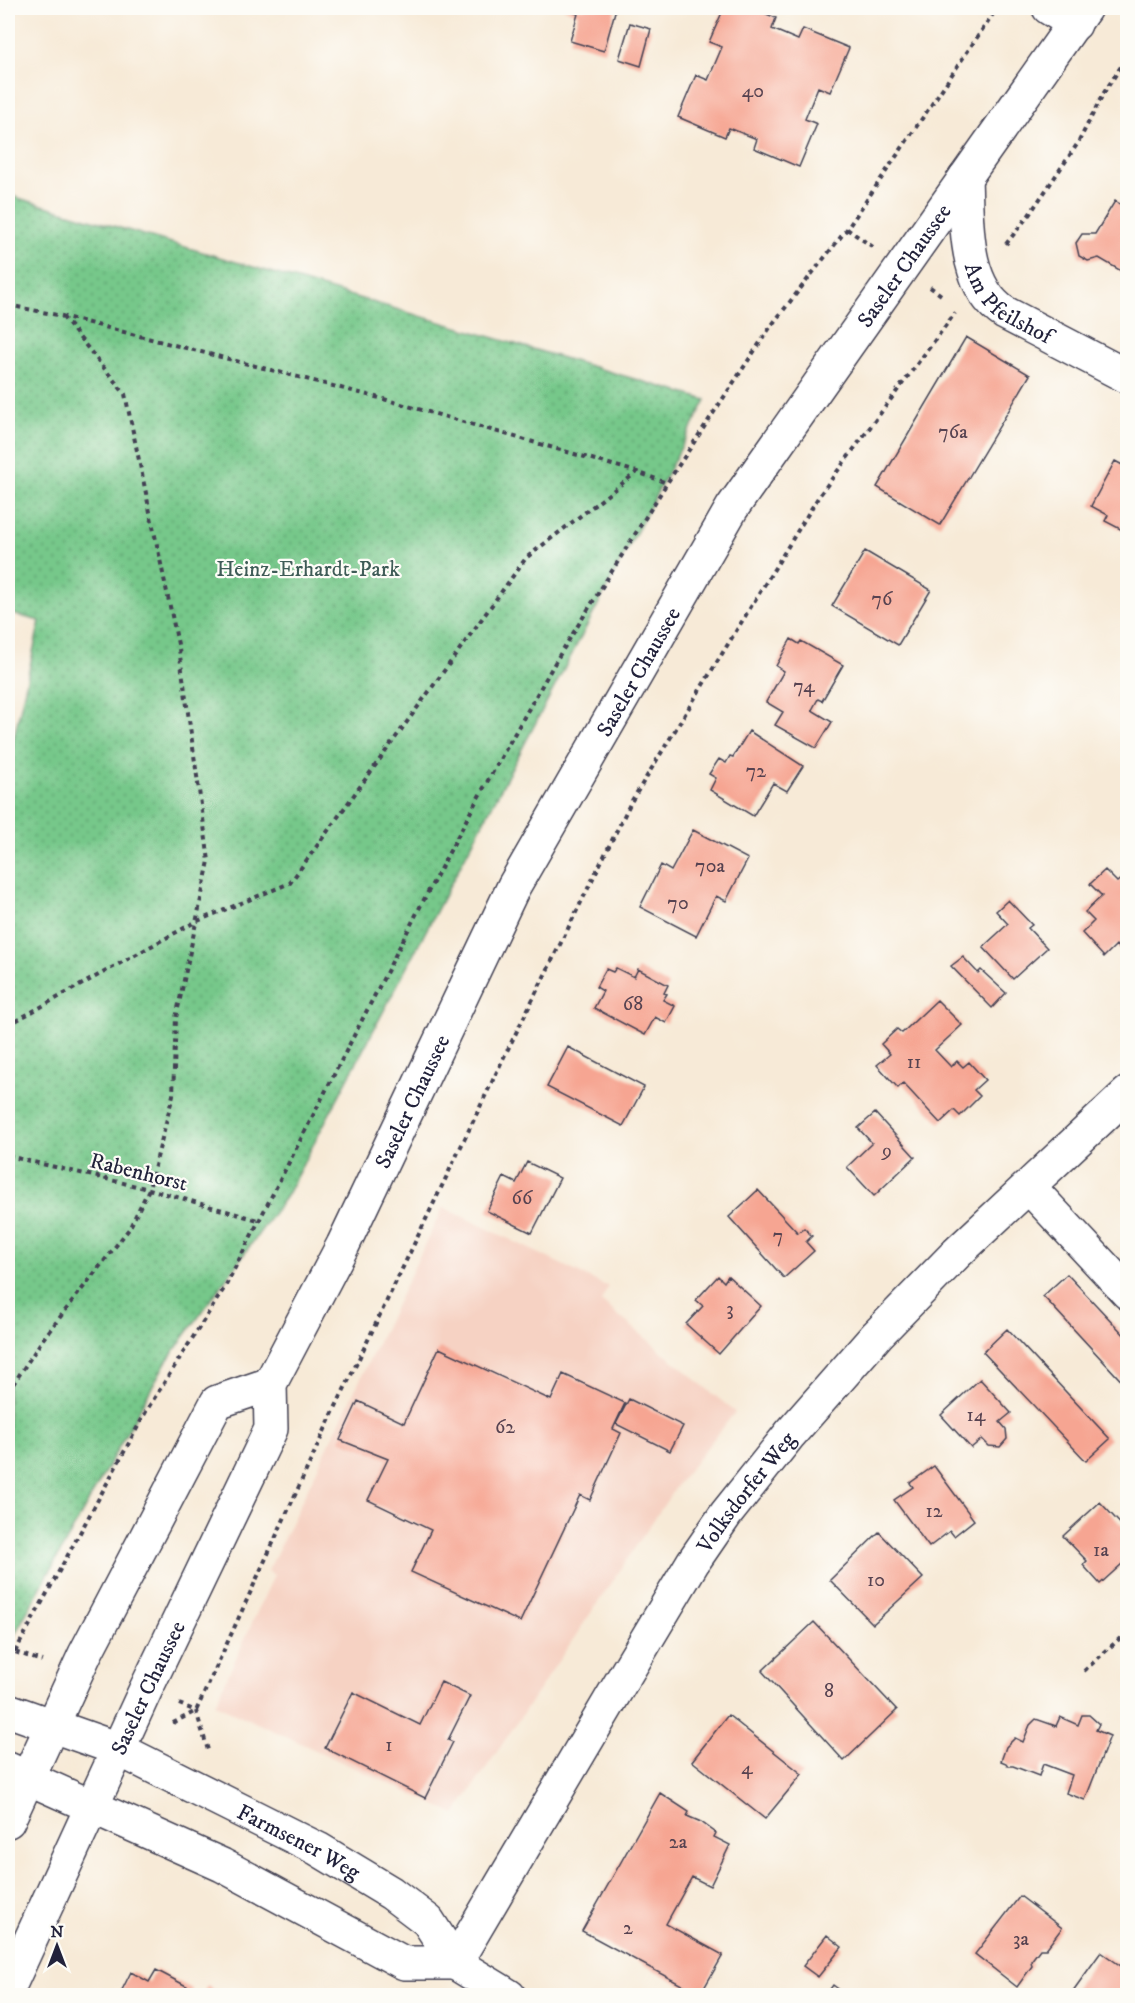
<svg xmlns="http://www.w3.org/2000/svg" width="1135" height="2003" viewBox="0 0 1135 2003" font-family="'IM FELL DW Pica',serif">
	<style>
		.built { fill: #f6d2c3 }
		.park { fill: url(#park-dots); stroke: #4c7562; stroke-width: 1.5 }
		.building { fill: #f6a592 }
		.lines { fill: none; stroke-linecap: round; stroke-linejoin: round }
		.street-casing { stroke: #424052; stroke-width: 36 }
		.secondary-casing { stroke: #424052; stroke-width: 36 }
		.primary-casing { stroke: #424052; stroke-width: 36 }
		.path { stroke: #424052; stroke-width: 4; stroke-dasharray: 4.5 4.5; stroke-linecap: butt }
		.street { stroke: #fff; stroke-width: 33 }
		.secondary { stroke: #fff; stroke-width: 33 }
		.primary { stroke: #fff; stroke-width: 33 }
		.labels { text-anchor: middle; stroke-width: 4.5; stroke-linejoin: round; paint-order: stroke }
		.number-label { font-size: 20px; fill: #574351 }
		.street-label { font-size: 22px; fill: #22223b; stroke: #fdfcf7 }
		.park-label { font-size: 22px; fill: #3f5c57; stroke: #fdfcf7 }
	</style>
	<defs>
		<pattern id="park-dots" width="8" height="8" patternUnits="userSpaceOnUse" patternTransform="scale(1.5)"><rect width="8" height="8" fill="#76c88a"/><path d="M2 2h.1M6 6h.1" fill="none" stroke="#60a272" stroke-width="1.8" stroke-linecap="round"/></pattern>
	</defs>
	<rect width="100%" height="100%" fill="#fdfcf7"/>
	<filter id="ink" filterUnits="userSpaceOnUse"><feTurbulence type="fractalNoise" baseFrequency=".0167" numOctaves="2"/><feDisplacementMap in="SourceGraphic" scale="12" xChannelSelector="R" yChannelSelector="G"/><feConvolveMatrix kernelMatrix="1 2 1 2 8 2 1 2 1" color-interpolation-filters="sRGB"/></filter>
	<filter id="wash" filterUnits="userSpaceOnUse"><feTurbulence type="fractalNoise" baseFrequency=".008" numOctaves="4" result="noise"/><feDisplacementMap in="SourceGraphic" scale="24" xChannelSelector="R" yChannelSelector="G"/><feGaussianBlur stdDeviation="1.35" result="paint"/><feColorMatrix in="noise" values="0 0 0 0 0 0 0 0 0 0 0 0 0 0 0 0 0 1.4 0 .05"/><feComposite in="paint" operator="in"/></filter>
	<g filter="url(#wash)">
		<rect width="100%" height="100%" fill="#f7ead7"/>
		<path class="built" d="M443 1207 608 1287 601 1301 735 1412 678 1484 455 1814 215 1704 274 1575 268 1571Z"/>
		<path class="park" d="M8 195 706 400 286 1196 166 1362 11 1641 8 1640V764L40 621 8 613Z"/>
		<g id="blocks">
			<path class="building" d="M563 8H616L604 51 570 41 578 14Z
				M724 8H752L776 18 772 29 798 40 803 29 849 48 830 92 818 87 805 119 817 124 799 167 754 148 757 139 729 128 725 137 678 117 696 75 708 80 722 47 709 42Z
				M630 23 651 29 641 66 619 59Z
				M1128 198V275L1099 258 1088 261 1079 256 1076 243 1082 234H1095L1115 201 1123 206Z
				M966 337 1030 375 940 525 877 487Z
				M1115 461 1128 468V533L1105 521 1108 515 1091 506Z
				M865 551 931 590 898 645 832 606Z
				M791 639 799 644 801 641 843 665 822 701 818 699 812 710 832 722 816 748 775 725 783 712 766 702 784 671 776 666Z
				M749 731 803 766 787 791 773 783 753 816 710 790 716 778 709 774 719 759 726 763 730 756 733 757Z
				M693 830 748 859 726 901 716 896 696 936 640 907 661 865 671 871Z
				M1105 870 1117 882 1122 878 1128 884V953L1125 955 1116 945 1104 957 1082 933 1094 921 1085 912 1102 896 1090 884Z
				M1008 900 1032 925 1028 928 1047 948 1013 979 983 947 1008 924 996 911Z
				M963 957 978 973 981 970 1006 993 992 1008 951 966Z
				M616 968 634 977 638 969 668 985 664 993 667 994 663 1000 675 1006 666 1023 655 1017 645 1035 594 1008 603 991 596 987 606 969 613 972Z
				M937 1000 962 1025 935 1050 951 1067 957 1061 963 1067 969 1062 985 1080 974 1090 980 1096 960 1116 954 1110 940 1123 903 1083 898 1088 877 1065 890 1054 881 1044 897 1029 902 1033Z
				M568 1047 644 1087 623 1126 547 1087Z
				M875 1113 915 1157 874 1196 847 1167 872 1143 858 1128Z
				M527 1162 560 1178 532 1233 487 1211 504 1177 516 1183Z
				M758 1190 798 1233 804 1228 812 1236 806 1242 814 1251 784 1278 729 1217Z
				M1067 1274 1128 1339V1388L1043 1296Z
				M718 1276 724 1282 728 1276 761 1306 719 1354 686 1324 703 1306 696 1300Z
				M1007 1329 1110 1439 1086 1461 983 1352Z
				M439 1348 551 1400 563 1374 625 1403 613 1429 621 1433 590 1500 580 1495 520 1622 411 1572 431 1530 368 1500 388 1459 340 1440 358 1401 404 1423Z
				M980 1379 1011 1413 1000 1422 1006 1429 1007 1439 1000 1447 989 1446 982 1439 971 1448 941 1415Z
				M629 1399 683 1426 670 1451 616 1424Z
				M934 1466 974 1520 954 1536 950 1531 929 1547 894 1500 913 1487 910 1483Z
				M1100 1502 1128 1532V1569L1122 1564 1100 1584 1083 1565 1087 1561 1063 1536Z
				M879 1532 923 1578 873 1624 830 1580Z
				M814 1622 897 1710 844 1761 762 1671Z
				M441 1682 470 1696 448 1740 453 1742 425 1798 325 1748 353 1692 420 1725Z
				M728 1715 802 1774 765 1819 692 1761Z
				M1082 1715H1089L1099 1724 1096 1730 1110 1736 1085 1800 1066 1793 1072 1775 1043 1764 1039 1776 1013 1766H1008L1006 1763 1001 1761 1006 1747 1015 1738 1023 1742 1030 1725 1036 1719 1056 1726 1060 1717 1078 1725Z
				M660 1793 689 1812 687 1816 701 1822 716 1833 714 1837 730 1845 710 1886 692 1877 666 1924 723 1955 700 1995 582 1931Z
				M1020 1896 1062 1928 1046 1949H1040L1031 1961 1032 1966 1017 1987 975 1954Z
				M827 1935 842 1947 818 1977 803 1966Z
				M1101 1952 1128 1971V1996H1071L1070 1995Z
				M156 1970 192 1989 191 1993 197 1996H119L131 1972 149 1982Z
				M833 1985 848 1996H825Z
				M207 1986 225 1996H202Z"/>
		</g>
	</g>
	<g filter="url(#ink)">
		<use href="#blocks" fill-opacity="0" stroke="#424052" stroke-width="1.5"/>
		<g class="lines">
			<g class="street-casing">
				<g id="street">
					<path d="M1049 8 1075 24"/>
					<path id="s1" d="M965 178C967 222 963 286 1005 313L1128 377"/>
					<path d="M1029 1187 1128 1293"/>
				</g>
			</g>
			<g class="secondary-casing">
				<g id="secondary">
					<path id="s2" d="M8 1710 118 1749 318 1849 391 1893 428 1921 455 1963 509 1996"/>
					<path d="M8 1769 222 1865 404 1963H455"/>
					<path id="s3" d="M455 1963 627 1672 693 1562 726 1514 790 1434 877 1335 957 1253 1128 1093"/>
				</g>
			</g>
			<g class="primary-casing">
				<g id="primary">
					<path d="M8 1821 85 1654 217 1402 270 1384"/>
					<path id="s4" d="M8 1989 145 1691 271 1429 270 1384 343 1245 514 886 732 508 1085 8"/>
				</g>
			</g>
			<path class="path" d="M847 229 873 247
				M1006 244 1029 215 1078 143 1103 94 1128 56
				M930 287 944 297
				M8 305 62 316 387 400 637 472 667 483
				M8 1025 195 922 290 883 526 558 637 472
				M8 1156 149 1189 261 1221
				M8 1392 43 1339 129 1229 149 1189 173 1095 176 1018 209 861 179 649 125 394 62 316
				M8 1647 15 1652 42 1661
				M15 1652 148 1408 225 1287 420 907 478 798 557 659 667 483 771 326 847 229 997 8
				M1084 1671 1128 1631
				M179 1704 196 1711 208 1750
				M173 1723 196 1711 328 1423 504 1057 631 802 819 496 955 313"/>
			<use href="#street" class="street"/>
			<use href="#secondary" class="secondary"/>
			<use href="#primary" class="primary"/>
		</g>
	</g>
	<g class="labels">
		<g class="number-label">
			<text x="753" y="97">40</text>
			<text x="953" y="438">76a</text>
			<text x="882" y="605">76</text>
			<text x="804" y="692">74</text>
			<text x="756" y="777">72</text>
			<text x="710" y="872">70a</text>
			<text x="678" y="909">70</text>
			<text x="633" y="1010">68</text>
			<text x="914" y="1068">11</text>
			<text x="887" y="1157">9</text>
			<text x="522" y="1204">66</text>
			<text x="778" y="1242">7</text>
			<text x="730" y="1315">3</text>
			<text x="976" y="1421">14</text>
			<text x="505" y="1433">62</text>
			<text x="934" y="1517">12</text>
			<text x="1101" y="1556">1a</text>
			<text x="876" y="1586">10</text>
			<text x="829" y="1697">8</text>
			<text x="389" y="1751">1</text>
			<text x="747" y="1774">4</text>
			<text x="678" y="1848">2a</text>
			<text x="628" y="1934">2</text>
			<text x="1021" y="1945">3a</text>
		</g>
		<g class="street-label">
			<text dy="8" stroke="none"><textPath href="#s4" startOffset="1952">Saseler Chaussee</textPath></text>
			<text dy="8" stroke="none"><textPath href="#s1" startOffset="142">Am Pfeilshof</textPath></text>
			<text dy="8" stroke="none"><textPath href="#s4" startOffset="1466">Saseler Chaussee</textPath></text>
			<text dy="8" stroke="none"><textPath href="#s4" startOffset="980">Saseler Chaussee</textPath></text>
			<text transform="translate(139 1171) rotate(14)" y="8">Rabenhorst</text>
			<text dy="8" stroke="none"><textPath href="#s3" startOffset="554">Volksdorfer Weg</textPath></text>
			<text dy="8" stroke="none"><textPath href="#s4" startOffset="332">Saseler Chaussee</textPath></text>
			<text dy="8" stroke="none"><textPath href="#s2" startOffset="320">Farmsener Weg</textPath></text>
		</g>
		<g class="park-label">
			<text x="308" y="576">Heinz-Erhardt-Park</text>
		</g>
	</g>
	<rect width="1135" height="2003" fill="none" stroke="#fdfcf7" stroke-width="30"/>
	<g transform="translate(57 1946)" stroke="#fdfcf7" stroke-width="4.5" paint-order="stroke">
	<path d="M0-4.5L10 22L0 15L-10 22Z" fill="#22223b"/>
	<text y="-9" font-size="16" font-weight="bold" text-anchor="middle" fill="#22223b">N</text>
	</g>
</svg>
